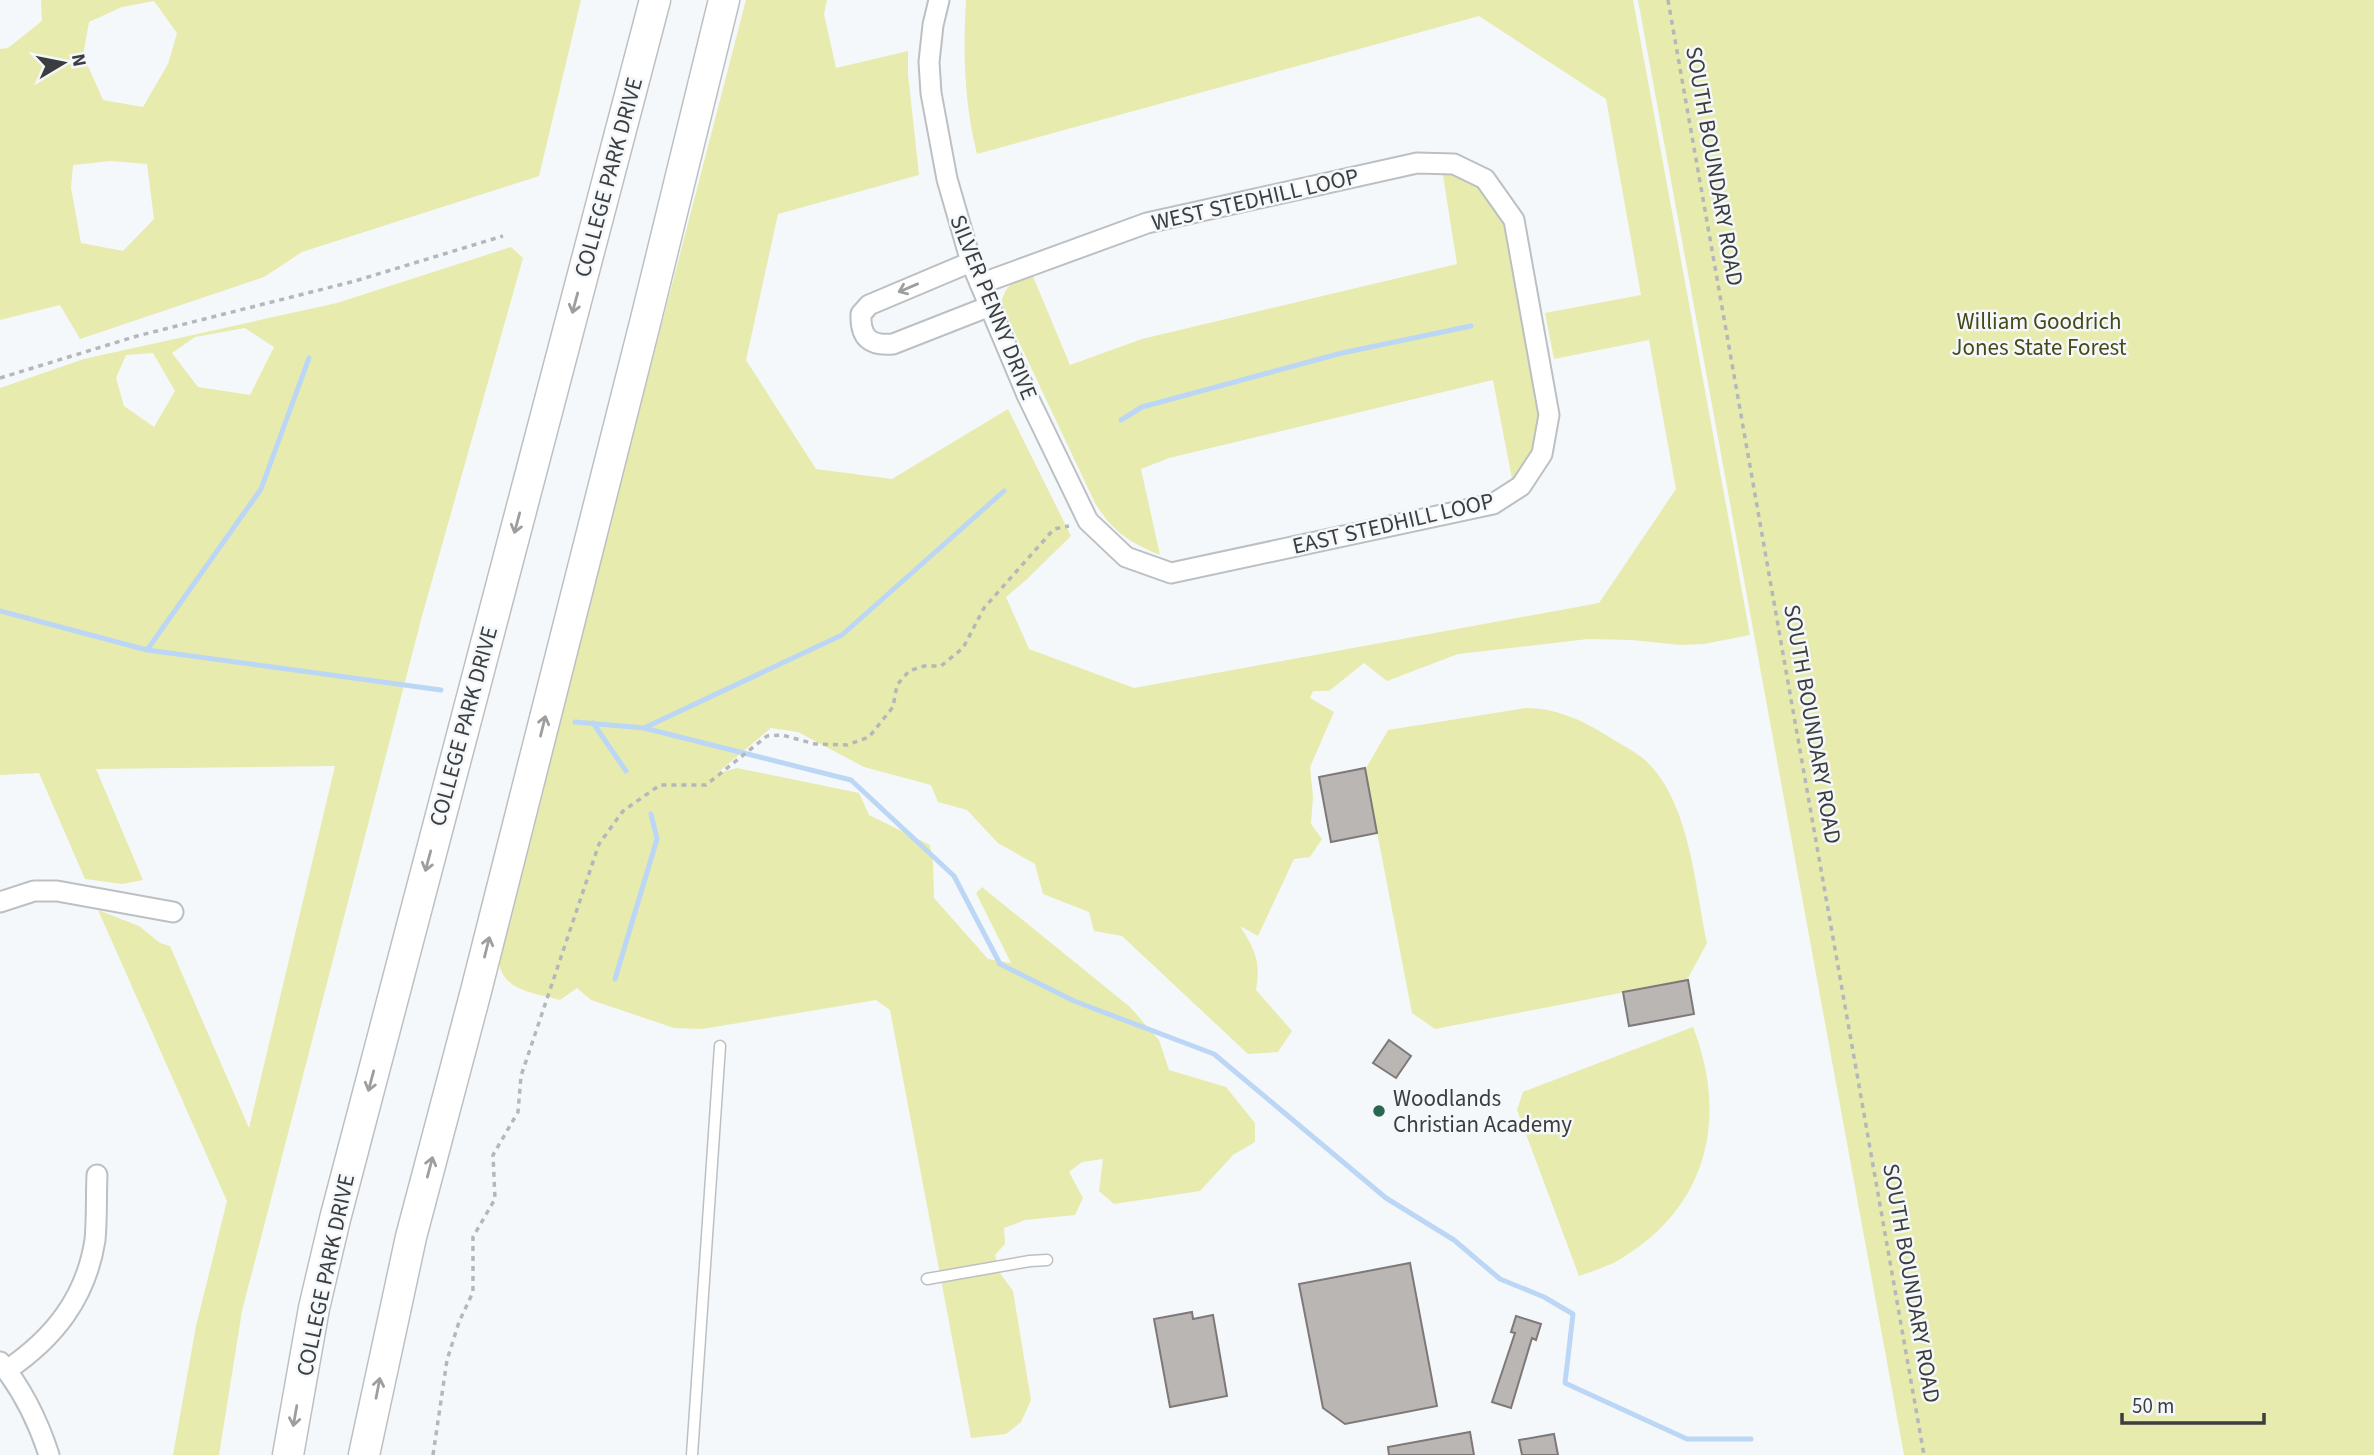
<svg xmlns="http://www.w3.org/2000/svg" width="2374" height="1455" viewBox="0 0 2374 1455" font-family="'Source Sans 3',sans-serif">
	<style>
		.green { fill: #e7ebad; fill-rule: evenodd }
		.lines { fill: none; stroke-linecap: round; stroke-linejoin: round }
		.stream { stroke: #bcd7f6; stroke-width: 5 }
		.building { fill: #bab6b4; stroke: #7e7978; stroke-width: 2 }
		.lane-casing { stroke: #bcc0c3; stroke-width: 13 }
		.street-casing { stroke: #bcc0c3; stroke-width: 23 }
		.primary-casing { stroke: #bcc0c3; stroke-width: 33 }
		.path { stroke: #b4b8ba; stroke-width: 3.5; stroke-dasharray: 5 5; stroke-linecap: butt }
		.lane { stroke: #fff; stroke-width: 10 }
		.street { stroke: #fff; stroke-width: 19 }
		.primary { stroke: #fff; stroke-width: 30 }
		.oneway { stroke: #9d9e9e }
		.poi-dot { fill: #2b6650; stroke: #f4f8fb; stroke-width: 2.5 }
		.labels { text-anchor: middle; stroke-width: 5; stroke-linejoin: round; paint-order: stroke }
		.street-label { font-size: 23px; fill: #3b3d3e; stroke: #f4f8fb }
		.park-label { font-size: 23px; fill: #474917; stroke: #f4f8fb }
		.poi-label { font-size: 23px; fill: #3b3d3e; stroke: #f4f8fb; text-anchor: start }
	</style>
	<rect width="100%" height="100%" fill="#f4f8fb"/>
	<path class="green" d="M41 0H581L539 176 302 252 264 277 80 339 60 305 0 320V49L8 48 42 21ZM154 1 177 33 168 64 143 107 103 100 83 55 89 22 122 7ZM111 161 147 164 154 219 123 251 81 243 71 188 73 165Z
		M746 0H827L824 14 836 68 908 51V74L919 175 778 214 746 360 816 469 892 479 1008 409 1071 536 1026 580 1006 597 1029 649 1134 688 1599 603 1676 489 1649 340 1554 359 1545 313 1641 295 1606 99 1479 16 977 154C964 102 963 53 966 0H1633L1750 635 1704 644 1680 645 1632 640 1588 639 1458 654 1387 681 1364 663 1329 691H1313L1310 698 1334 712 1310 767 1313 797 1311 824 1322 839 1310 857 1294 859 1258 936 1240 926C1255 950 1261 961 1256 990L1292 1031 1278 1052 1248 1054 1122 936 1094 931 1089 912 1043 894 1035 864 998 843 967 810 938 802 931 785 864 767 798 732 771 728 716 774 737 768 859 793 869 815 930 845 933 863 934 898 988 959 1011 963 976 893 982 887 1130 1007 1159 1040 1169 1070 1226 1087 1255 1123V1142L1233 1155 1200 1191 1114 1204 1099 1191 1103 1159 1082 1162 1069 1172 1083 1198 1075 1215 1025 1220 1004 1228 1005 1244 995 1255 1000 1273 1013 1291 1031 1400 1021 1422 1006 1434 971 1438 890 1010 876 1000 702 1029 674 1028 591 1000 577 988 560 1000C531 992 495 990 499 951Z
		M1638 0H2374V1455H1904Z
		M1442 169 1476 180 1509 228 1541 416 1531 458 1512 479 1493 380 1169 458 1141 469 1160 555C1129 542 1113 532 1095 503L1001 304C1005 285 1014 280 1032 274L1070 365 1142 339 1457 264Z
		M511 247 523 258 422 616 242 1311 219 1455H173L196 1326 227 1201 98 910 139 926 160 943 170 946 249 1128 335 766 96 769 143 880 122 884 85 879 39 773 0 775V388L84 359 337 303ZM245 328 274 347 250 395 198 387 172 353 195 337ZM153 353 175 391 154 427 124 406 116 378 126 355Z
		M1526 708C1555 708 1582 720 1606 735 1619 744 1636 751 1647 762 1690 804 1695 886 1707 943L1687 980 1435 1029 1412 1013 1365 770 1388 730Z
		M1693 1027C1729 1120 1707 1208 1619 1260 1607 1267 1592 1271 1579 1276L1517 1110 1523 1092Z"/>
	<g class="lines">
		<path class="stream" d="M1121 420 1142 407 1342 353 1471 326
			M0 611 147 650 441 690
			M147 650 261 489 309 358
			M575 722 644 728 842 635 1004 491
			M593 723 626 771
			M644 728 851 780 954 876 1000 964 1074 1001 1214 1054 1386 1198 1454 1240 1500 1279 1544 1297 1573 1314 1565 1383 1687 1439H1751
			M615 979 657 839 651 814"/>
	</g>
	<path class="building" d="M1365 768 1377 833 1331 842 1319 777Z
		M1688 980 1694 1014 1629 1026 1623 992Z
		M1389 1040 1411 1056 1396 1078 1373 1063Z
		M1410 1263 1437 1406 1345 1424 1323 1408 1299 1284Z
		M1192 1312 1193 1319 1213 1315 1227 1396 1170 1407 1154 1319Z
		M1516 1316 1541 1324 1536 1340 1532 1338 1511 1408 1492 1402 1515 1333 1511 1332Z
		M1470 1432 1474 1455H1389L1388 1447Z
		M1554 1434 1558 1455H1522L1519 1440Z"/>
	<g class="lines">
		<g class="lane-casing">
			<path id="lane" d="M927 1279 1030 1261 1047 1260
				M692 1455 720 1046"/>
		</g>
		<g class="street-casing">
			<path id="street" d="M939 0 933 25 929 62 931 93 947 179 971 262 1027 395 1088 521 1126 557 1171 573 1493 504 1521 486 1542 454 1549 415 1514 220 1485 179 1454 164 1417 163 1147 223 980 284
				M971 262 869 305 861 314C860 338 870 346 893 344L990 306
				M0 902 34 891H57L173 912
				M0 1362C23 1390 38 1421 49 1455
				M7 1370C54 1338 86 1298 95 1240 97 1219 96 1197 97 1175"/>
		</g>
		<g class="primary-casing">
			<path id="primary" d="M288 1455 314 1308 335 1219 655 0
				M364 1455 411 1237 476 991 646 319 724 0"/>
		</g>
		<path class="path" d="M1668 0 1924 1455
			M0 378 137 336 355 281 503 236
			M433 1455 447 1360 459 1322 473 1292V1237L495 1199 493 1155 518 1112 521 1076 599 844 623 811 660 785H706L767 736 782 735 815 744 847 745 869 737 893 707 897 685 909 671 924 666H941L963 648 984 608 1054 529 1069 526"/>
		<use href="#lane" class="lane"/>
		<use href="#street" class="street"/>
		<use href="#primary" class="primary"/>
	</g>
	<defs><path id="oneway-shaft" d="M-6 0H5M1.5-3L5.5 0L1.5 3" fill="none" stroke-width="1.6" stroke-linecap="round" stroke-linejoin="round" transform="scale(1.75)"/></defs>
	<g class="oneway">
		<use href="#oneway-shaft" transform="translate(908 288) rotate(157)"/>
		<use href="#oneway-shaft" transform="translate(575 303) rotate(105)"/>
		<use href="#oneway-shaft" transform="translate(517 523) rotate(105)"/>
		<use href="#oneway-shaft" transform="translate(543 726) rotate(-76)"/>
		<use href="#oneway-shaft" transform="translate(428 861) rotate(105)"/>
		<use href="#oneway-shaft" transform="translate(487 947) rotate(-76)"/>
		<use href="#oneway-shaft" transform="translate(371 1081) rotate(105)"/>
		<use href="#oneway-shaft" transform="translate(430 1167) rotate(-75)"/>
		<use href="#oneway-shaft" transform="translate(378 1388) rotate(-79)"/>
		<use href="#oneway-shaft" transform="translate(295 1416) rotate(100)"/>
	</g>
	<circle class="poi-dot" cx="1379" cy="1111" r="7"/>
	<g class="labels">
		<g class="street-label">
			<text transform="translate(1715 166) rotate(80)" y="8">SOUTH BOUNDARY ROAD</text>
			<text transform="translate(608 177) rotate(-75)" y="8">COLLEGE PARK DRIVE</text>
			<text transform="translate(1255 199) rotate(-13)" y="8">WEST STEDHILL LOOP</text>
			<text transform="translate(994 307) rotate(68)" y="8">SILVER PENNY DRIVE</text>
			<text transform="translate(1393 523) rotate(-13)" y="8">EAST STEDHILL LOOP</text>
			<text transform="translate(1813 724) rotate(80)" y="8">SOUTH BOUNDARY ROAD</text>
			<text transform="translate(463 726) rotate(-75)" y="8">COLLEGE PARK DRIVE</text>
			<text transform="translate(325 1275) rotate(-78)" y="8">COLLEGE PARK DRIVE</text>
			<text transform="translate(1912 1283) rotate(80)" y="8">SOUTH BOUNDARY ROAD</text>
		</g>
		<g class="park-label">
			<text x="2039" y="329">William Goodrich<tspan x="2039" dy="26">Jones State Forest</tspan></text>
		</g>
		<g class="poi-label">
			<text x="1393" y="1106">Woodlands<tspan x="1393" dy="26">Christian Academy</tspan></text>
		</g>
	</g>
	<g transform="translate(63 63) rotate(80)" stroke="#f4f8fb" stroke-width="5" paint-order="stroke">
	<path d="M0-5L12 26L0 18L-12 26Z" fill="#3b3d3e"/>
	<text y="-10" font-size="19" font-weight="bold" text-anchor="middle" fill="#3b3d3e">N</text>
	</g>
	<path d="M2122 1413v10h142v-10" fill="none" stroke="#3b3d3e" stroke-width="3.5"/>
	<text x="2132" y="1413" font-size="21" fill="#3b3d3e" stroke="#f4f8fb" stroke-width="5" paint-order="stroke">50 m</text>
</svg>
